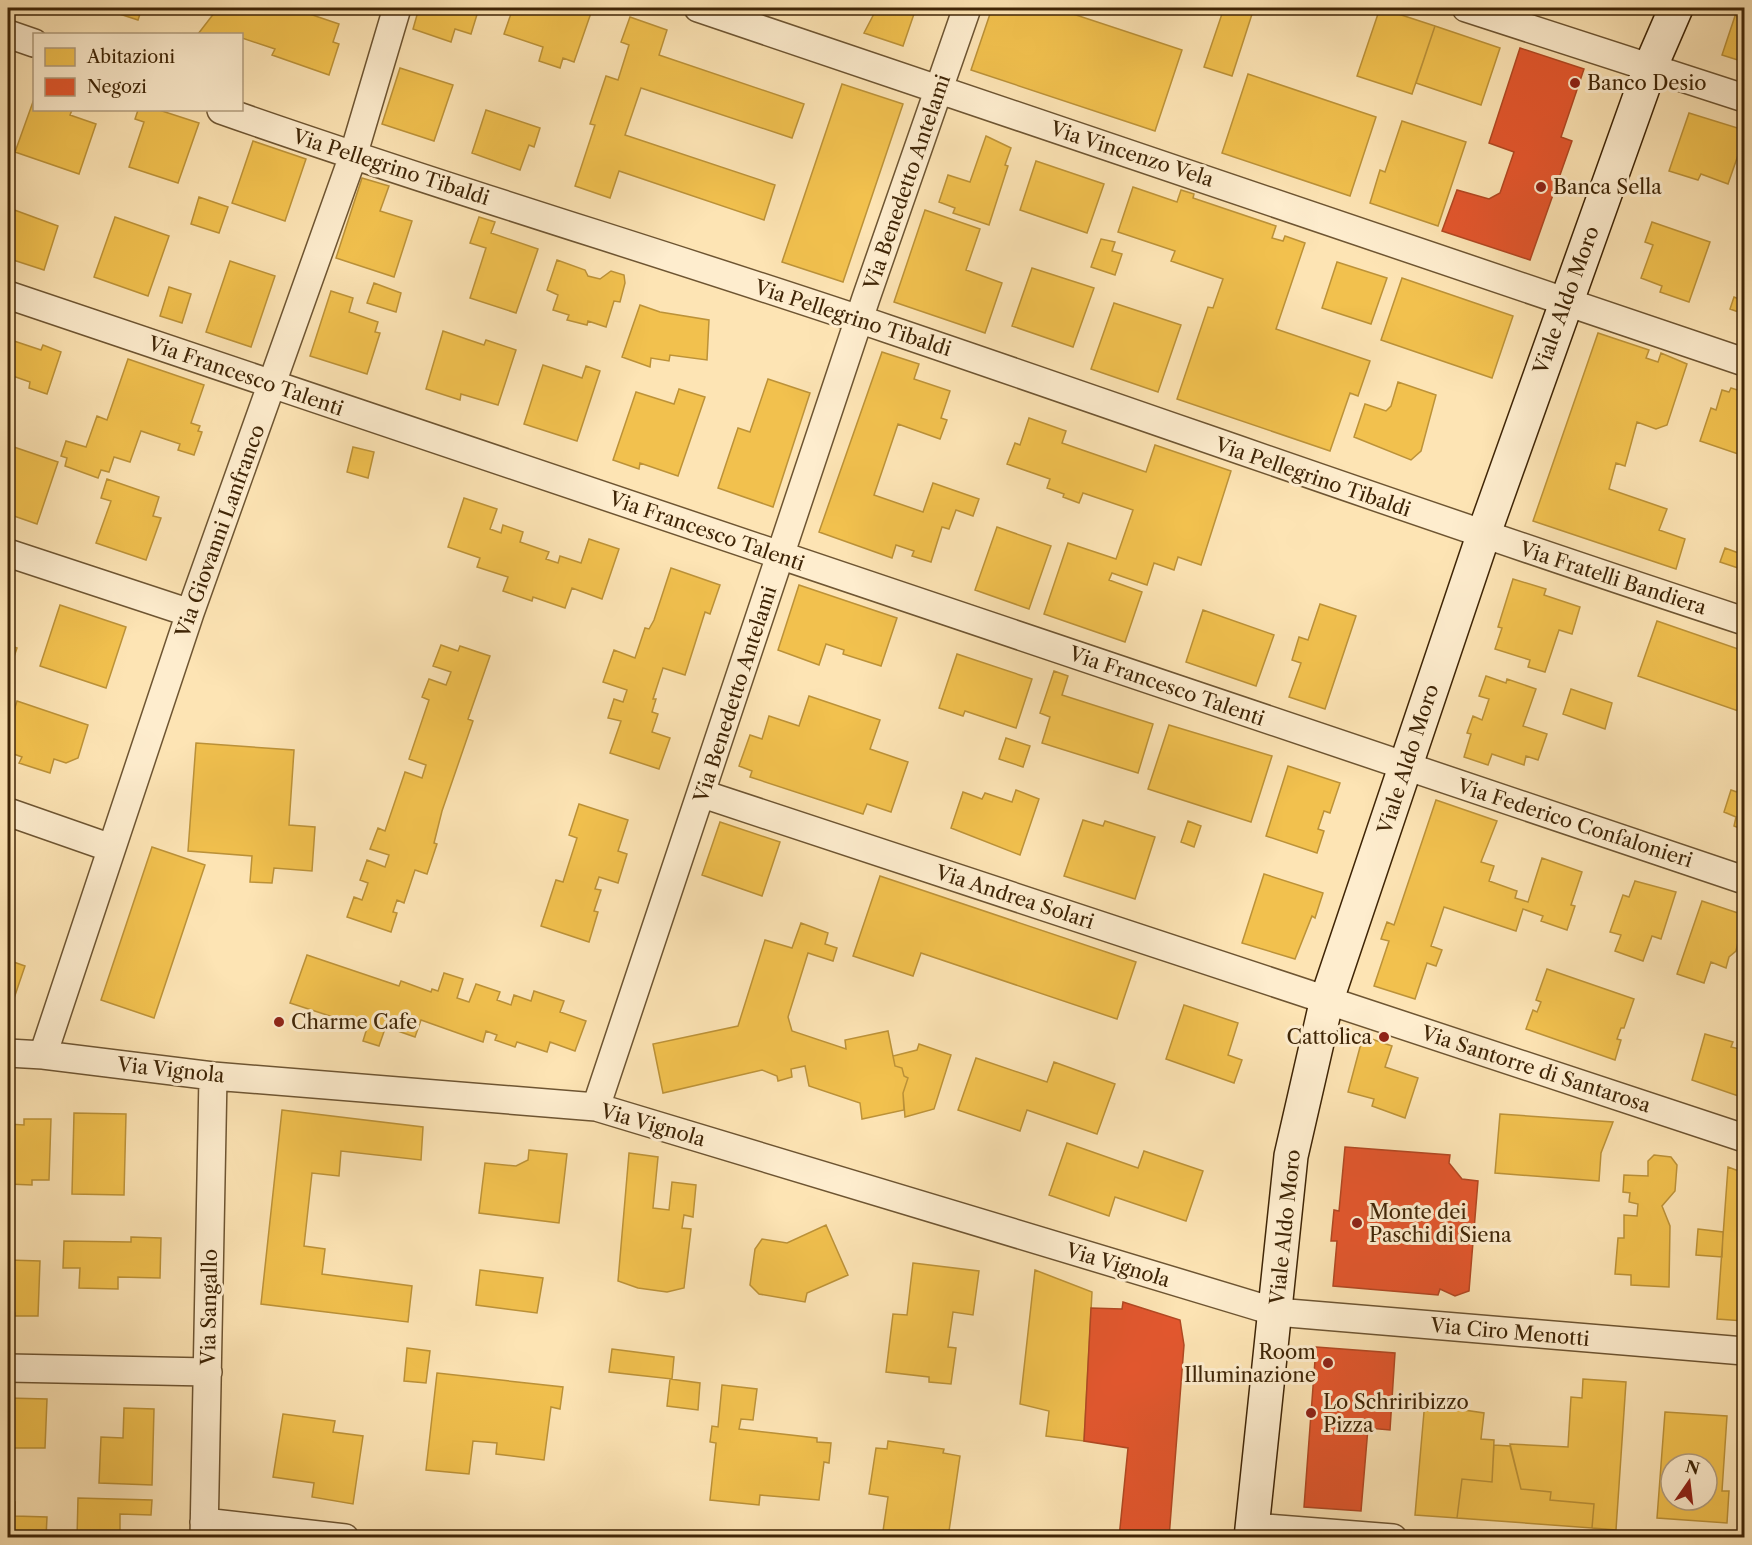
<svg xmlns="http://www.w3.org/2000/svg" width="1752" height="1545" viewBox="0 0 1752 1545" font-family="'Libre Caslon Text',serif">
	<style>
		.homes { fill: #f2c14e; stroke: #bc9238; stroke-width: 1.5; fill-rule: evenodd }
		.shops { fill: #e4572e; stroke: #b24822; stroke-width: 1.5 }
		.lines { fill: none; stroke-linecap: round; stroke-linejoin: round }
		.street-casing { stroke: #6e5532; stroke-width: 30 }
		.secondary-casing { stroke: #3f2506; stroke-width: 36 }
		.street { stroke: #feedce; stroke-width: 27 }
		.secondary { stroke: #feedce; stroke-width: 33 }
		.poi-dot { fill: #8f2418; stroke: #feedce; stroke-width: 2 }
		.labels { text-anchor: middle; stroke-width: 6; stroke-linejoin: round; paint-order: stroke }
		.poi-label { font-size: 20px; fill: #3f2506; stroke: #feedce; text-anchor: start }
		.street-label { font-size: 20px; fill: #3f2506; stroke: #feedce }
	</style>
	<rect width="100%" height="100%" fill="#fde4b4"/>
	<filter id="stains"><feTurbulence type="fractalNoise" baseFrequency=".00333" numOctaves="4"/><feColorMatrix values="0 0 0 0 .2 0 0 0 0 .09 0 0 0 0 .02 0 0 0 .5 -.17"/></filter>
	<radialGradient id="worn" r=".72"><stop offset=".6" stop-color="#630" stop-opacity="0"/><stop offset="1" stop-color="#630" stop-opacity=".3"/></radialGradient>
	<path class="homes" d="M101 8H142L138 20Z
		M218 8H272L287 13 289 8H292L339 24 333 42 339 44 329 75 272 55 275 49 242 38V34H198Z
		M419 8H479L471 34 455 29 451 42 413 29Z
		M513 8H585L592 10 574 62 563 58 560 68 539 61 543 47 504 34Z
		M815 8H835L833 14Z
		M877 8H923L921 14 915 11 903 46 864 33Z
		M992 8H1055L1182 50 1155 131 971 70Z
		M1224 8H1254L1232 76 1204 67Z
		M1380 8 1435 26 1412 94 1357 76Z
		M1737 10 1744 12V62L1722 55Z
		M630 17 667 30 659 55 804 104 792 138 641 88 625 135 775 185 764 220 619 171 610 198 575 186 595 125 590 124 606 76 618 80 629 45 621 42Z
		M1435 26 1500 48 1481 105 1416 83Z
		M8 66 14 68 8 86Z
		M400 68 453 85 434 141 382 124Z
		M1248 74 1376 117 1350 196 1222 153Z
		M842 84 903 104 843 282 782 262Z
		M34 99V110H72L70 115 96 124 79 174 15 152Z
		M138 110H159L199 123 178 183 129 167 144 122 135 119Z
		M486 110 540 128 534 147 529 145 520 170 472 153Z
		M1689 113 1744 130V138L1728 184 1701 174 1698 180 1669 171Z
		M1402 121 1466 142 1438 226 1370 203 1380 170 1385 172Z
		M986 136 1011 148 1005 165 1008 166 989 225 953 213 955 208 939 202 948 175 970 182Z
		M253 141 306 159 285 221 232 203Z
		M1036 161 1104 184 1087 233 1020 210Z
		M362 178 389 186 380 211 412 221 394 277 336 258Z
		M1133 187 1177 202 1181 190 1194 194 1193 198 1276 226 1272 238 1283 241 1285 236 1305 243 1276 329 1370 361 1358 396 1350 393 1330 451 1177 399 1208 307 1213 308 1223 279 1171 261 1175 251 1118 232Z
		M199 197 228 207 219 233 191 224Z
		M9 208 58 226 44 270 10 259 13 249 8 247Z
		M925 210 980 229 966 270 1002 283 985 333 894 302Z
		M115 217 169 236 148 296 94 277Z
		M479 217 495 222 491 233 538 249 516 313 470 298 486 248 470 243Z
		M1652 222 1710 242 1689 302 1660 292 1662 286 1641 278 1653 245 1645 242Z
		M1101 239 1115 242 1112 251 1122 254 1115 275 1091 267Z
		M557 260 585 270 588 276 600 279 611 271 624 275 625 283 620 302 614 301 606 327 588 321 587 325 567 320 569 315 553 310 558 295 547 290Z
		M230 261 275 276 251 347 206 332Z
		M1337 262 1387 278 1371 324 1322 308Z
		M1032 268 1094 288 1073 347 1012 326Z
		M1402 278 1513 316 1492 378 1381 340Z
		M374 283 401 293 396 312 367 303Z
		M1744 284V314L1730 309 1734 297 1739 299Z
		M169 287 191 294 182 323 160 316Z
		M331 291 353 298 349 312 378 322 375 332 380 333 367 374 310 356Z
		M1114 303 1181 325 1158 392 1091 369Z
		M640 305 660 312 709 320 707 360 670 355 669 361 651 358 650 367 622 357Z
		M443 331 484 345 486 340 516 350 498 405 461 394 460 400 426 389Z
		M1598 333 1649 350 1646 358 1658 362 1661 353 1687 364 1667 425 1656 429 1637 422 1625 466 1616 463 1609 489 1667 509 1659 530 1685 539 1676 569 1533 521Z
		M8 339 41 350 43 345 61 352 47 394 29 388 30 382 10 375 8 384Z
		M882 352 919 364 914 379 950 391 941 418 947 420 940 439 898 424 874 495 923 512 933 483 979 499 973 516 956 510 949 529 942 527 931 562 912 556 914 551 896 545 892 558 819 532Z
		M128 359 204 385 191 423 200 426 198 431 202 432 194 455 178 450 180 444 141 431 130 462 114 457 109 472 101 470 98 478 65 466 67 458 61 456 66 441 86 447 97 416 107 420Z
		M543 365 582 378 586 366 600 371 577 441 524 424Z
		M768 379 810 393 773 507 718 488 738 428 750 432Z
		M1398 382 1436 395 1421 451 1411 460 1354 437 1365 404 1386 411 1391 406Z
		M1731 388 1744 392V456L1700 441 1711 408 1716 410 1722 390 1729 392Z
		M679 389 705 397 678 476 640 463 639 469 613 460 636 392 674 404Z
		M1029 418 1066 431 1062 443 1146 472 1155 445 1231 471 1201 565 1178 557 1174 570 1154 563 1147 585 1112 573 1109 580 1142 592 1125 642 1044 614 1068 543 1116 559 1133 510 1083 493 1079 503 1063 497 1064 494 1047 488 1050 479 1007 464 1015 443 1020 445Z
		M8 445 58 462 37 524 8 514Z
		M353 447 374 452 368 478 347 472Z
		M107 479 159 497 153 516 161 518 146 560 96 543 111 501 101 498Z
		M464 498 497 509 490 529 501 533 503 525 523 532 520 542 549 552 546 559 558 563 560 556 581 563 589 539 619 549 602 599 572 588 565 608 533 597 532 601 503 591 508 577 477 567 480 558 448 547Z
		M997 527 1051 546 1029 609 975 590Z
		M1725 548 1744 555 1741 569 1720 562Z
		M671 568 720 585 710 614 705 612 685 675 663 668 653 699H656L652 712 658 714 652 732 670 738 659 769 610 753 621 721 608 718 614 699 623 702 627 690 603 682 614 650 635 658 645 628 649 629 654 620Z
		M1513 579 1546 589 1544 595 1580 607 1572 634 1559 630 1545 672 1528 667 1530 660 1495 649 1502 628 1498 627Z
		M799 585 897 618 881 666 843 654 844 650 826 644 819 665 778 650Z
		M1320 604 1356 616 1325 709 1289 697 1301 663 1292 660 1299 637 1308 640Z
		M60 605 126 627 106 688 40 666Z
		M1203 610 1274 635 1256 686 1186 662Z
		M1657 621 1744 651V713L1638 676Z
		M8 645 17 648 8 674Z
		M441 645 458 651 460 646 490 656 468 719 473 721 442 811 434 843 437 844 427 874 415 870 404 903 397 900 393 912 397 913 391 932 347 917 354 897 362 900 368 883 360 880 367 860 385 867 389 855 370 849 378 828 385 831 405 772 422 778 426 765 409 759 429 700 422 697 429 679 446 685 451 672 433 666Z
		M957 654 1032 679 1016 728 965 711 963 716 939 708Z
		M1054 671 1068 676 1062 695 1153 724 1138 773 1042 743 1050 717 1040 713Z
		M1486 676 1506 683 1507 679 1536 689 1523 726 1547 734 1538 760 1526 756 1524 765 1492 754 1488 765 1464 757 1471 734 1467 733 1473 716 1482 720 1489 699 1479 696Z
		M1571 689 1612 703 1605 729 1563 714Z
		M809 696 880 720 870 749 908 762 891 812 867 804 863 814 750 777 752 771 739 766 750 735 762 739 769 716 799 726Z
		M17 701 88 725 78 758 66 763 54 759 50 773 19 763 22 757 8 752V729Z
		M1169 725 1272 756 1251 822 1148 789Z
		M1006 738 1030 746 1023 767 999 759Z
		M196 743 294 750 289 825 315 827 312 871 274 868 272 883 250 882 252 856 188 851Z
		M1288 766 1340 783 1330 813 1324 811 1318 829 1324 831 1317 853 1266 836Z
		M1744 774V830L1734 826 1736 817 1724 812 1731 790 1737 792Z
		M1016 790 1039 799 1020 855 951 828 963 792 982 799 985 793 1012 802Z
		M1436 800 1497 821 1481 862 1494 866 1489 881 1517 891 1515 898 1528 902 1542 858 1582 872 1571 905 1575 906 1567 930 1541 921 1543 916 1523 909 1516 931 1444 907 1431 946 1442 950 1436 966 1427 963 1415 999 1374 986 1389 941 1381 939 1387 922 1394 925Z
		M579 804 628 820 618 851 627 854 618 883 599 877 595 889 601 890 594 911 598 912 589 942 541 926 556 880 563 882 577 838 569 835Z
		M1083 820 1103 826 1105 821 1155 837 1135 899 1064 876Z
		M1188 821 1201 826 1194 847 1181 842Z
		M720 822 780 842 762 896 702 875Z
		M152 847 205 865 154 1018 101 1000Z
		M1264 874 1323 893 1315 918 1312 916 1295 959 1242 943Z
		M880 876 1136 962 1117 1019 921 953 913 976 853 956Z
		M1635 881 1676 892 1661 939 1652 936 1643 961 1615 951 1621 935 1610 932 1623 895 1629 897Z
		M1702 901 1744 915 1736 951 1729 957 1726 968 1711 962 1704 983 1677 974Z
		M801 923 828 933 825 944 837 948 833 961 808 953 788 1017 792 1031 846 1049 845 1040 888 1031 895 1066 902 1068 904 1076 908 1078 903 1093 904 1110 862 1119 860 1103 809 1086 805 1066 791 1069 792 1077 778 1081 777 1076 762 1070 663 1093 653 1044 738 1026 765 940 792 948Z
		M307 955 399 986 401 981 431 992 432 989 438 991 444 973 463 979 457 998 469 1002 476 984 500 992 497 1000 511 1005 514 995 531 1001 534 991 564 1001 560 1012 586 1021 575 1051 550 1042 547 1052 517 1042 515 1047 495 1040 497 1035 486 1031 483 1042 421 1020 415 1037 395 1030 397 1026 387 1023 379 1046 363 1041 367 1028 290 1003Z
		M8 960 25 966 8 1016Z
		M1547 969 1634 999 1624 1028H1621L1617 1039 1621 1040 1615 1060 1526 1029 1533 1010 1537 1012 1541 1002 1536 1000Z
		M1184 1005 1238 1023 1228 1055 1242 1060 1234 1083 1166 1059Z
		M1705 1034 1733 1042 1731 1047 1744 1050V1098L1692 1080Z
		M1363 1036 1392 1046 1385 1067 1418 1078 1405 1118 1372 1106 1374 1099 1348 1092Z
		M919 1044 951 1055 934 1109 905 1117 903 1093 908 1078 904 1076 902 1068 895 1066 893 1056 917 1050Z
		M976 1058 1047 1082 1054 1062 1115 1084 1097 1134 1027 1110 1020 1131 958 1110Z
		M282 1110 423 1127 421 1160 341 1151 339 1176 312 1173 304 1246 325 1249 322 1274 412 1286 408 1322 261 1304Z
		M74 1113 126 1114 124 1195 72 1194Z
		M1500 1114 1613 1122 1601 1153 1599 1181 1495 1173Z
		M24 1119H51L49 1180H32V1185L8 1184V1124L24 1125Z
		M1067 1143 1138 1168 1144 1151 1203 1171 1186 1221 1115 1197 1109 1216 1049 1195Z
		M529 1150 567 1154 559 1223 479 1213 485 1163 516 1166 528 1160Z
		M629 1153 658 1157 653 1208 669 1210 672 1182 696 1185 693 1217 684 1215 682 1228 691 1229 684 1288 667 1292 638 1288 618 1281Z
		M1654 1155 1671 1157 1677 1165 1675 1191 1662 1206 1670 1226 1669 1287 1631 1285V1275L1615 1274 1618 1238H1624V1215L1637 1216 1638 1204 1629 1202 1630 1193 1623 1192 1624 1175 1648 1176V1161Z
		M1728 1167 1744 1173V1321L1717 1319Z
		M826 1225 848 1275 807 1293 805 1302 759 1294 750 1285 755 1249 762 1239 787 1243Z
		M1698 1229 1723 1232 1722 1257 1696 1255Z
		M131 1237 161 1238 160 1278 118 1277V1289L79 1288 80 1268H63L64 1241 131 1242Z
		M8 1260 40 1261 38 1316H15V1313L8 1312Z
		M913 1263 979 1271 973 1315 953 1312 948 1347 956 1348 951 1384 929 1382V1377L886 1372 893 1314 907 1315Z
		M480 1270 543 1278 537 1313 476 1305Z
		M1035 1270 1092 1292 1084 1441 1046 1436 1049 1411 1020 1404Z
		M407 1348 430 1351 426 1383 404 1381Z
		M612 1349 674 1357 672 1379 609 1372Z
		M437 1373 563 1387 560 1409 551 1407 544 1460 496 1454 497 1443 473 1441 469 1474 426 1470Z
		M670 1379 700 1383 698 1410 667 1406Z
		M1583 1379 1626 1382 1616 1530 1592 1528 1594 1504 1550 1500 1551 1492 1521 1489 1510 1444 1568 1447 1571 1397 1582 1398Z
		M722 1385 757 1389 753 1420 741 1419 739 1429 817 1438V1442L831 1443 829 1463 824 1462 819 1500 760 1495 759 1505 710 1500 716 1443 710 1442 712 1426 718 1427Z
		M8 1398 47 1399 45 1448H8Z
		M1430 1405 1484 1413 1481 1439 1494 1440 1492 1482 1462 1479 1457 1518 1415 1515 1424 1412Z
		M124 1408 154 1409 152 1485 99 1483 101 1437 123 1438Z
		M1665 1412 1727 1416 1722 1491H1729L1727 1523 1657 1518ZM1671 1464H1707V1500H1671Z
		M283 1414 335 1421 333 1432 363 1436 353 1504 312 1497 314 1483 273 1477Z
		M888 1441 944 1449 943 1453 960 1456 948 1538H882L888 1497 869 1494 876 1448 887 1449Z
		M1494 1445 1510 1446 1521 1489 1551 1492 1550 1500 1594 1504 1592 1528 1457 1518 1462 1479 1492 1482Z
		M78 1498 152 1500 151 1515 120 1514V1534L150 1538H77Z
		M8 1501 15 1502V1516L47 1517 46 1538H8Z"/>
	<path class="shops" d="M1520 48 1584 69 1561 137 1572 141 1530 260 1442 231 1457 190 1489 199 1500 193 1514 152 1489 143Z
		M1345 1147 1450 1155 1449 1163 1462 1179 1478 1181 1469 1291 1455 1296 1440 1289 1438 1295 1333 1286 1337 1241H1331L1334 1210 1339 1211Z
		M1123 1302 1180 1320 1184 1345 1169 1538H1119L1128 1448 1084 1441 1091 1308 1122 1309Z
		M1316 1347 1395 1353 1390 1430 1368 1428 1361 1511 1304 1507Z"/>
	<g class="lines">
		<g class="street-casing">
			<path id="street" d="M698 8 1744 362
				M1466 8 1744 98
				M8 34 34 43
				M221 110C442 188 667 254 888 329 1174 426 1458 528 1744 621
				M8 295 1744 880
				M8 553 190 613
				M703 794 1744 1138
				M8 812 111 848
				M8 1053 43 1055 213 1076 596 1107 1276 1312 1744 1351
				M43 1055 190 613 353 156 397 8
				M596 1107 866 298 967 8
				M8 1368 208 1372
				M204 1522 345 1538
				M1253 1527 1393 1538
				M204 1538 213 1076"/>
		</g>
		<g class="secondary-casing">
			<path id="secondary" d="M1251 1538 1291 1156 1327 999 1483 536 1650 68 1676 8"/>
		</g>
		<use href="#street" class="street"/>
		<use href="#secondary" class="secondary"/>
	</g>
	<g class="poi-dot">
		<circle cx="1575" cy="83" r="6"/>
		<circle cx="1541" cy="187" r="6"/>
		<circle cx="279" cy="1022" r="6"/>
		<circle cx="1384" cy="1037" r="6"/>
		<circle cx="1357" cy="1223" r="6"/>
		<circle cx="1328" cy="1363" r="6"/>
		<circle cx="1311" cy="1413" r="6"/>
	</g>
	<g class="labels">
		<g class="poi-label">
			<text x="1587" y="90">Banco Desio</text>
			<text x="1553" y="194">Banca Sella</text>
			<text x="291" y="1029">Charme Cafe</text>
			<text x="1372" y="1044" text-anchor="end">Cattolica</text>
			<text x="1369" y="1219">Monte dei<tspan x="1369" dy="23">Paschi di Siena</tspan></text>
			<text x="1316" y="1359" text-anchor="end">Room<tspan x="1316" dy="23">Illuminazione</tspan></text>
			<text x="1323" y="1409">Lo Schriribizzo<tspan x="1323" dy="23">Pizza</tspan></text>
		</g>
		<g class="street-label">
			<text transform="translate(1132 154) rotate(18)" y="7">Via Vincenzo Vela</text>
			<text transform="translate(391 167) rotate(18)" y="7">Via Pellegrino Tibaldi</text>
			<text transform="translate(907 182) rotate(-71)" y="7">Via Benedetto Antelami</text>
			<text transform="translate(1566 300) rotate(-70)" y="7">Viale Aldo Moro</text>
			<text transform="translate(853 318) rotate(18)" y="7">Via Pellegrino Tibaldi</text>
			<text transform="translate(246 376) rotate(19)" y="7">Via Francesco Talenti</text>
			<text transform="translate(1313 477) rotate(19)" y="7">Via Pellegrino Tibaldi</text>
			<text transform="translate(220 531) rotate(-70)" y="7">Via Giovanni Lanfranco</text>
			<text transform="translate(707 531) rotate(19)" y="7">Via Francesco Talenti</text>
			<text transform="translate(1613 578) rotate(18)" y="7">Via Fratelli Bandiera</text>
			<text transform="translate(1167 686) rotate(19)" y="7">Via Francesco Talenti</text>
			<text transform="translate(735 694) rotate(-72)" y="7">Via Benedetto Antelami</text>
			<text transform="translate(1408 759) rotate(-72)" y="7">Viale Aldo Moro</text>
			<text transform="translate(1575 823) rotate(18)" y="7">Via Federico Confalonieri</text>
			<text transform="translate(1015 897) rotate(18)" y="7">Via Andrea Solari</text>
			<text transform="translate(1536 1069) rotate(18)" y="7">Via Santorre di Santarosa</text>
			<text transform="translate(171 1070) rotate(6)" y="7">Via Vignola</text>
			<text transform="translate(653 1125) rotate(16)" y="7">Via Vignola</text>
			<text transform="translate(1285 1227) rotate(-84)" y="7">Viale Aldo Moro</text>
			<text transform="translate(1118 1265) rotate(17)" y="7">Via Vignola</text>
			<text transform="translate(209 1307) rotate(-89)" y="7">Via Sangallo</text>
			<text transform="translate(1510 1332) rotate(5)" y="7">Via Ciro Menotti</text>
		</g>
	</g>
	<rect width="1752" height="1545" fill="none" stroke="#fde4b4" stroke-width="30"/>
	<rect x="9" y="9" width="1734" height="1527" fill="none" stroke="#3f2506" stroke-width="3"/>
	<rect x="15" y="15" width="1722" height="1515" fill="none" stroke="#3f2506" stroke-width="1.5"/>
	<rect x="33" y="33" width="210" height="78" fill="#feedce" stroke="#b29d7e" stroke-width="1.5"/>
	<rect x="45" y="48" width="30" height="18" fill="#f2c14e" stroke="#b29d7e" stroke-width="1.5"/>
	<text x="87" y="63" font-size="18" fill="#3f2506">Abitazioni</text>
	<rect x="45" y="78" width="30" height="18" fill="#e4572e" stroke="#b29d7e" stroke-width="1.5"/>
	<text x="87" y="93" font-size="18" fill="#3f2506">Negozi</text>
	<g transform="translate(1689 1482) rotate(14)"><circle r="28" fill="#feedce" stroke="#b29d7e" stroke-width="1.5"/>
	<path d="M0-4.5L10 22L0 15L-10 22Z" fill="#8f2418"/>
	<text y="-9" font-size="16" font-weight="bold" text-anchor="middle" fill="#3f2506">N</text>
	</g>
	<rect width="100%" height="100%" filter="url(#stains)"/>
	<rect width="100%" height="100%" fill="url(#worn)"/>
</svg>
